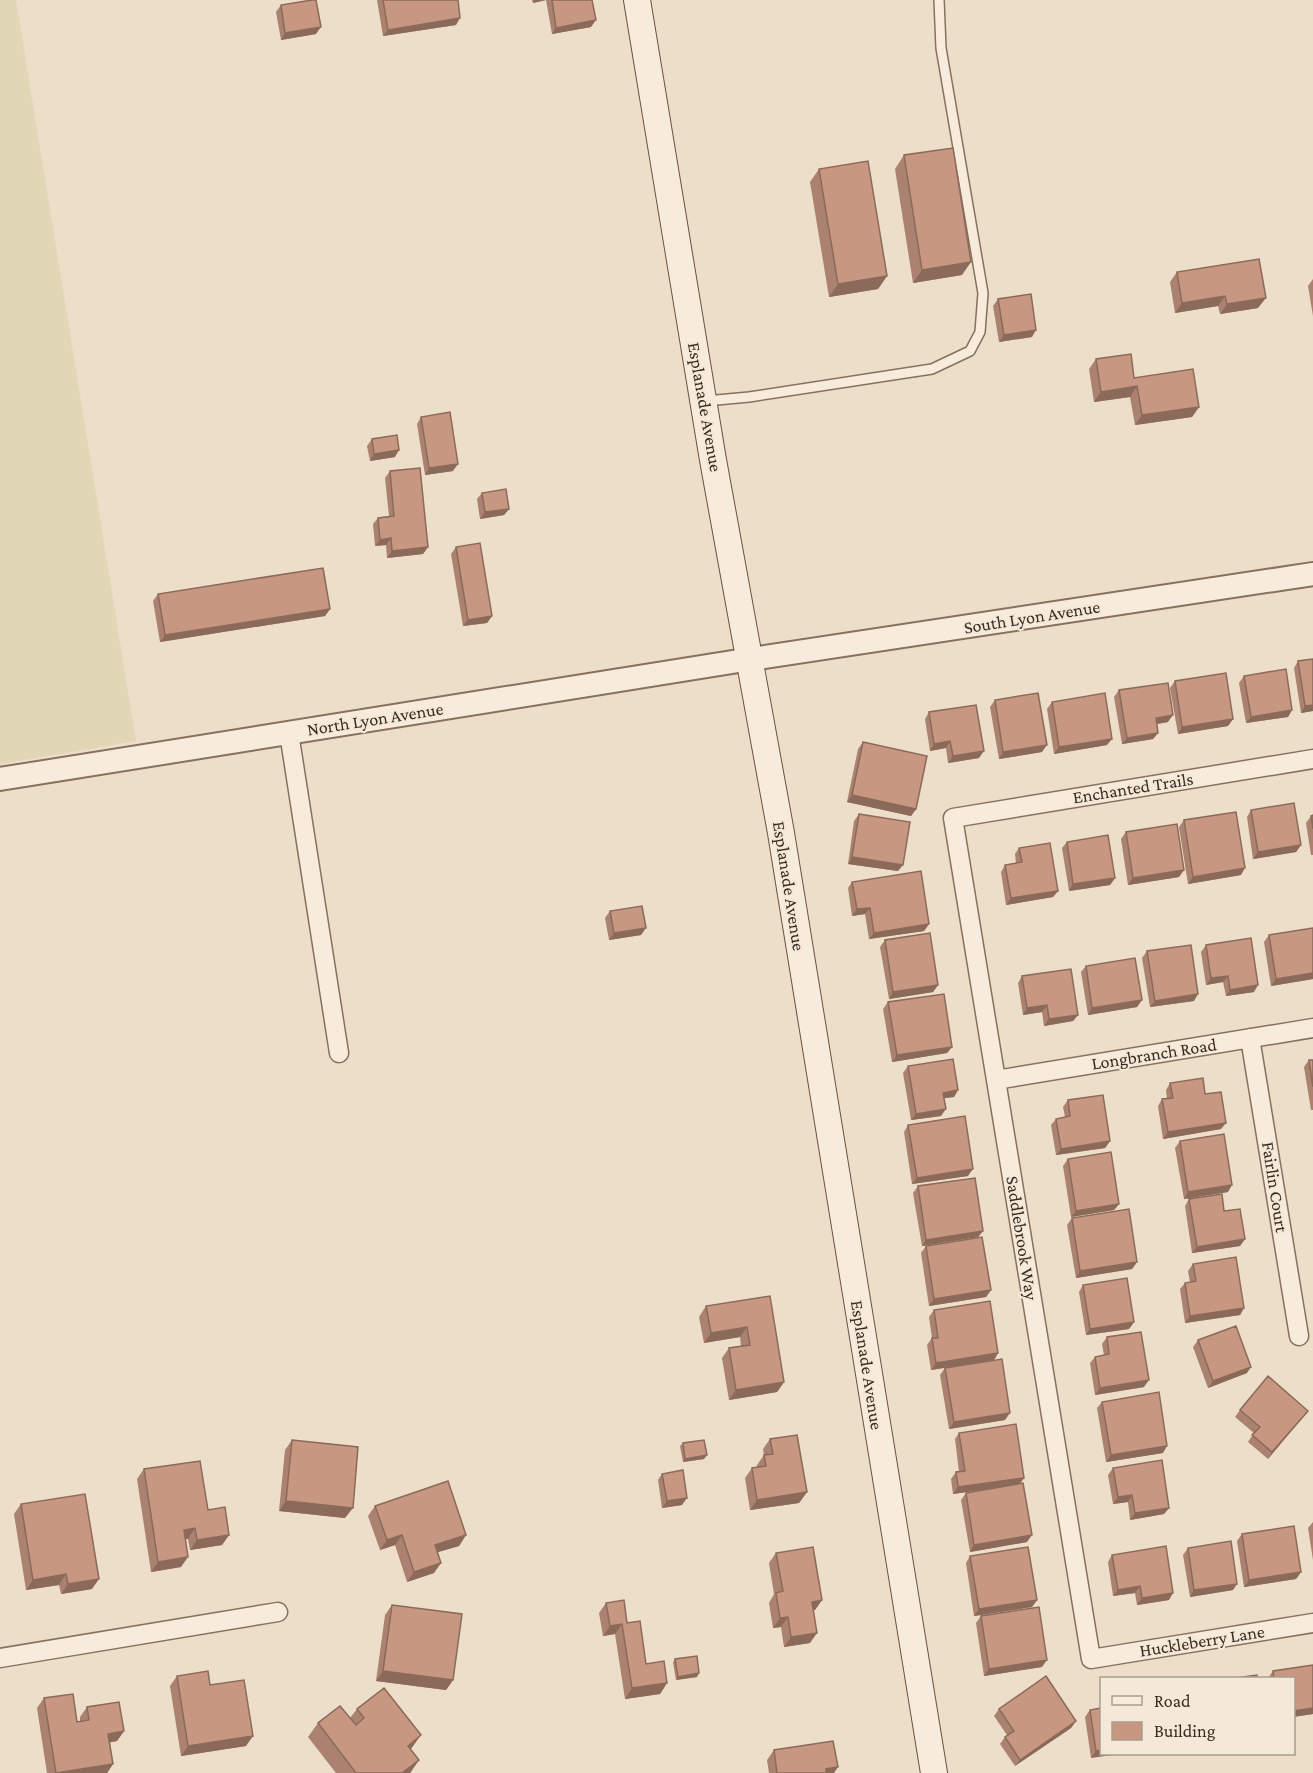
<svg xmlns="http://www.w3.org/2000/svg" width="1313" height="1773" viewBox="0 0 1313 1773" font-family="'Crimson Pro',serif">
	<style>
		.farmland { fill: #e1d6b6 }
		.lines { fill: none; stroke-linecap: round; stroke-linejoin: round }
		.service-casing { stroke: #87705e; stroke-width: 12 }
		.minor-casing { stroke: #87705e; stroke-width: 21 }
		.tertiary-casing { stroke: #87705e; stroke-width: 26 }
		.secondary-casing { stroke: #695141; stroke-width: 28 }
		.service { stroke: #f7ecdb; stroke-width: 9 }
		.minor { stroke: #f7ecdb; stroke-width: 18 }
		.tertiary { stroke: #f7ecdb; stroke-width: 22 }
		.secondary { stroke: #f7ecdb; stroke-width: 26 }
		.wall { fill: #ab826f }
		.shaded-wall { fill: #8b6a5a }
		.building { fill: #c79781; stroke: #8b6a5a; stroke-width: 1.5 }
		.labels { text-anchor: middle; stroke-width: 4.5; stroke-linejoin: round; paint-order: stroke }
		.street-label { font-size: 18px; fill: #382a21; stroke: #f4e9d7 }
	</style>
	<rect width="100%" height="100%" fill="#ecdec8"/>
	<path class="farmland" d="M0 0H16L136 741 0 764Z"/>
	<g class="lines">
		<g class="service-casing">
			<path id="service" d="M706 401 749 397 932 369 970 351 980 332 983 293 941 48 939 0"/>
		</g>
		<g class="minor-casing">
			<path id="minor" d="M289 733 339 1053
				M1313 759 953 818 1091 1659 1313 1623
				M1250 1038 1299 1336
				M996 1080 1313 1028
				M0 1658 278 1612"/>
		</g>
		<g class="tertiary-casing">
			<path id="tertiary" d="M0 779 751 659 1313 574"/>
		</g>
		<g class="secondary-casing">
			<path id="secondary" d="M637 0 713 460 781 833 934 1773"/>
		</g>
		<use href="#service" class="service"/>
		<use href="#minor" class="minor"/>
		<use href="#tertiary" class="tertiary"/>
		<use href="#secondary" class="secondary"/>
	</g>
	<path class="wall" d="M377 0H458L456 25 383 36Z
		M532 0H592L591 27 552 34 546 0 533 3Z
		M281 5 316 34 281 40 276 12Z
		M904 155 962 275 913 283 895 169Z
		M819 169 887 276 878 289 829 297 810 182Z
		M1177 272 1258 308 1220 314 1218 306 1175 313 1170 282Z
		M1313 279V316L1308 286Z
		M998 299 1032 337 999 342 993 306Z
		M1096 359 1134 378 1199 407 1192 417 1135 425 1130 397 1094 402 1089 369Z
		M421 417 453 471 425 475 417 424Z
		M372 439 395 457 370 461 367 446Z
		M390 471 428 547 423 554 387 558 386 545 375 546 373 524 378 518 389 516 385 478Z
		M482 493 509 509 504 515 480 519 477 499Z
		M456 547 492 616 487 623 463 626 451 554Z
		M158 594 330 609 325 616 160 642 153 601Z
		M1313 659V711L1301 713 1294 668 1298 661Z
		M1244 676 1292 710 1288 717 1246 723 1239 683Z
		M1175 681 1233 719 1228 726 1178 734 1170 688Z
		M1119 690 1168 722 1157 724 1158 733 1153 739 1122 744 1114 697Z
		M995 700 1042 752 999 759 990 707Z
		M1052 702 1107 745 1054 754 1047 709Z
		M929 712 979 758 948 763 946 748 930 751 925 719Z
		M863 742 916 809 911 816 847 802 858 749Z
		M1251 810 1301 845 1296 852 1253 859 1247 817Z
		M859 814 898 871 848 864 854 821Z
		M1313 815V855H1311L1306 823 1311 816Z
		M1184 820 1241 875 1188 884 1179 827Z
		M1126 832 1184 870 1179 877 1128 885 1121 839Z
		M1067 842 1115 878 1110 885 1069 891 1062 848Z
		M1019 848 1058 891 1053 897 1006 905 1001 872 1005 865 1016 863 1015 854Z
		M852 882 929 924 924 931 869 939 865 914 852 916 848 888Z
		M610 911 641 935 609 940 605 918Z
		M1313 928V979L1271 986 1264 942 1269 935Z
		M885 940 938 985 933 992 889 999 880 947Z
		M1206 945 1254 992 1226 996 1223 982 1206 985 1201 952Z
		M1147 951 1194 1001 1150 1007 1142 958Z
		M1086 966 1142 1000 1137 1007 1088 1015 1081 972Z
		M1022 976 1078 1015 1073 1021 1044 1026 1042 1012 1023 1015 1018 983Z
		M888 1002 952 1047 947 1053 892 1062 883 1009Z
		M1309 1060H1313V1110H1311L1304 1067Z
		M908 1066 958 1090 954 1097 944 1098 941 1116 911 1120 903 1073Z
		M1170 1083 1205 1094 1221 1129 1163 1139 1158 1106 1162 1099H1167L1166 1090Z
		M1068 1100 1110 1141 1105 1148 1056 1155 1051 1125 1056 1119 1065 1117 1063 1107Z
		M908 1125 968 1176 912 1184 904 1132Z
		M1180 1141 1228 1192 1184 1199 1175 1148Z
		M1068 1159 1119 1204 1114 1210 1071 1217 1063 1166Z
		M918 1186 983 1231 978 1237 922 1246 913 1193Z
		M1189 1199 1224 1211 1245 1239 1240 1246 1192 1253 1185 1206Z
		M1072 1218 1137 1262 1132 1269 1076 1278 1067 1225Z
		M926 1246 991 1290 986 1297 929 1306 921 1253Z
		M1193 1264 1244 1308 1240 1315 1185 1323 1180 1289 1185 1283 1190 1282 1188 1271Z
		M1083 1285 1134 1322 1129 1329 1086 1335 1079 1292Z
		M770 1296 784 1382 777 1392 729 1400 722 1358 729 1348 741 1346 740 1337 704 1343 699 1317 706 1306Z
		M934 1310 998 1353 994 1360 931 1370 927 1345 932 1338 929 1317Z
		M1107 1337 1144 1387 1095 1395 1090 1363 1095 1357 1104 1355 1102 1344Z
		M1198 1340 1247 1373 1208 1388 1193 1347Z
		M945 1368 1005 1420 949 1429 940 1375Z
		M1102 1402 1163 1453 1106 1462 1097 1408Z
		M1240 1410 1303 1417 1268 1459 1248 1442 1254 1433 1235 1417Z
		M959 1433 1024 1478 1020 1484 1027 1542 970 1552 961 1500 966 1493 997 1488 953 1494 951 1479 956 1472H959L955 1439Z
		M770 1439 807 1492 799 1503 750 1510 745 1478 752 1468 757 1467V1465L764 1455 763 1449Z
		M292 1440 345 1518 279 1511 285 1450Z
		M683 1443 704 1459 683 1462 680 1446Z
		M1113 1468 1169 1508 1164 1514 1130 1520 1128 1502 1113 1504 1108 1475Z
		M144 1469 208 1510 229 1535 222 1545 190 1550 188 1539H185L181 1567 151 1572 137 1479Z
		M662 1474 682 1505 662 1508 658 1480Z
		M21 1504 92 1589 61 1594 59 1585 26 1590 14 1514Z
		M375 1506 466 1535 459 1546 438 1552 434 1573 407 1582 395 1545 380 1550 368 1516Z
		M1313 1522V1560L1308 1528Z
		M1242 1534 1301 1572 1296 1579 1244 1587 1237 1541Z
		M1188 1548 1233 1590 1190 1597 1183 1555Z
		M776 1553 822 1600 815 1610H813L810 1643 784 1647 781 1627 773 1628 769 1603 774 1594 769 1563Z
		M1112 1555 1169 1600 1137 1605 1135 1593 1113 1596 1108 1562Z
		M970 1556 1037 1600 1032 1607 974 1616 966 1563Z
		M606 1603 627 1623 646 1664 667 1683 660 1694 625 1699 615 1634 603 1636 599 1613Z
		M392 1605 453 1680 446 1690 376 1681 385 1615Z
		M981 1616 1042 1667 984 1676 976 1623Z
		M675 1659 697 1677 676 1680 673 1662Z
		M1313 1665V1714L1293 1717V1678H1268L1273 1671Z
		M177 1676 210 1685 246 1746 181 1756 170 1686Z
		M44 1698 77 1722 80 1721V1717L87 1707 124 1731 117 1741 110 1742 113 1764 107 1773H47L37 1708Z
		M357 1709 411 1749 419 1760 410 1773H336L308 1737 318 1723 350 1718Z
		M999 1709 1076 1721 1071 1728 1015 1766 1000 1744 1005 1737 1007 1735 994 1716Z
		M1090 1710 1101 1754 1091 1758 1085 1717Z
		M774 1750 834 1773H769L767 1760Z"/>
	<path class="shaded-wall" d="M534 0H546L533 3Z
		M460 18 456 25 383 36 388 30Z
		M596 20 591 27 552 34 556 28Z
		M321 27 316 34 281 40 285 33Z
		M971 262 962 275 913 283 922 270Z
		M887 276 878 289 829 297 838 284Z
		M1225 296 1218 306 1175 313 1182 303Z
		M1266 298 1258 308 1220 314 1227 304Z
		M1036 330 1032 337 999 342 1004 335Z
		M1137 386 1130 397 1094 402 1101 392Z
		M1199 407 1192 417 1135 425 1142 415Z
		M399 450 395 457 370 461 374 454Z
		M458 464 453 471 425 475 429 468Z
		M509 509 504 515 480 519 485 512Z
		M391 538 386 545 375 546 380 540Z
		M428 547 423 554 387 558 392 551Z
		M330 609 325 616 160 642 165 635Z
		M492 616 487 623 463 626 468 620Z
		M1313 705V711L1301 713 1305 706Z
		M1292 710 1288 717 1246 723 1251 717Z
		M1173 715 1168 722 1151 725 1156 718Z
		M1233 719 1228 726 1178 734 1182 727Z
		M1158 733 1153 739 1122 744 1127 738Z
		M1112 739 1107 745 1054 754 1059 747Z
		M950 741 946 748 930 751 934 744Z
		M1047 745 1042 752 999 759 1003 752Z
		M984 751 979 758 948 763 953 756Z
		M852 795 916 809 911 816 847 802Z
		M1301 845 1296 852 1253 859 1258 852Z
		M852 857 903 865 898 871 848 864Z
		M1245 868 1241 875 1188 884 1193 877Z
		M1184 870 1179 877 1128 885 1133 878Z
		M1115 878 1110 885 1069 891 1073 884Z
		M1058 891 1053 897 1006 905 1011 898Z
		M870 908 865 914 852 916 857 909Z
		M929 924 924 931 869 939 874 933Z
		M646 928 641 935 609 940 614 933Z
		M1313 973V979L1271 986 1276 979Z
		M1228 976 1223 982 1206 985 1211 978Z
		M938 985 933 992 889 999 893 992Z
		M1258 985 1254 992 1226 996 1230 990Z
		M1198 994 1194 1001 1150 1007 1155 1001Z
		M1142 1000 1137 1007 1088 1015 1092 1008Z
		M1047 1005 1042 1012 1023 1015 1027 1008Z
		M1078 1015 1073 1021 1044 1026 1049 1019Z
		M952 1047 947 1053 892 1062 897 1055Z
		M958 1090 954 1097 938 1099 943 1093Z
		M946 1109 941 1116 911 1120 916 1114Z
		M1226 1123 1221 1129 1163 1139 1168 1132Z
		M1110 1141 1105 1148 1056 1155 1061 1149Z
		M973 1169 968 1176 912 1184 917 1178Z
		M1232 1185 1228 1192 1184 1199 1188 1192Z
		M1119 1204 1114 1210 1071 1217 1076 1211Z
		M983 1231 978 1237 922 1246 926 1240Z
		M1245 1239 1240 1246 1192 1253 1197 1247Z
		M1137 1262 1132 1269 1076 1278 1080 1271Z
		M991 1290 986 1297 929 1306 934 1299Z
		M1244 1308 1240 1315 1185 1323 1190 1316Z
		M1134 1322 1129 1329 1086 1335 1090 1329Z
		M747 1327 740 1337 704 1343 711 1333Z
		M998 1353 994 1360 931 1370 936 1363Z
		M1251 1367 1247 1373 1208 1388 1213 1381Z
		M1149 1380 1144 1387 1095 1395 1100 1388Z
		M784 1382 777 1392 729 1400 736 1390Z
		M1308 1411 1268 1459 1272 1452Z
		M1010 1413 1005 1420 949 1429 954 1422Z
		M1167 1446 1163 1453 1106 1462 1111 1455Z
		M707 1455 704 1459 683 1462 685 1459Z
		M1024 1478 1019 1484 953 1494 958 1487Z
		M807 1492 799 1503 750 1510 757 1500Z
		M1132 1495 1128 1502 1113 1504 1118 1497Z
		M687 1498 682 1505 662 1508 667 1501Z
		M286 1501 353 1508 345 1518 279 1511Z
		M1169 1508 1164 1514 1130 1520 1135 1513Z
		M195 1528 188 1539 177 1540 184 1530Z
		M229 1535 222 1545 190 1550 197 1540Z
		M402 1535 395 1545 380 1550 387 1540Z
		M466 1535 459 1546 428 1555 435 1545Z
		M1032 1535 1027 1542 970 1552 974 1545Z
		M188 1557 181 1567 151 1572 158 1562Z
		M441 1563 434 1573 407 1582 414 1572Z
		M1301 1572 1296 1579 1244 1587 1249 1580Z
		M66 1574 59 1585 26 1590 33 1580Z
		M99 1579 92 1589 61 1594 68 1584Z
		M1237 1584 1233 1590 1190 1597 1194 1590Z
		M1140 1586 1135 1593 1113 1596 1118 1590Z
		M1173 1593 1169 1600 1137 1605 1142 1598Z
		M822 1600 815 1610 805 1612 812 1602Z
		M1037 1600 1032 1607 974 1616 979 1609Z
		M788 1617 781 1627 773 1628 780 1618Z
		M622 1624 615 1634 603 1636 610 1626Z
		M817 1633 810 1643 784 1647 791 1637Z
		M1047 1660 1042 1667 984 1676 989 1669Z
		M383 1671 453 1680 446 1690 376 1681Z
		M699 1673 697 1677 676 1680 678 1677Z
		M667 1683 660 1694 625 1699 632 1688Z
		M1313 1708V1714L1293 1717V1711Z
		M1076 1721 1071 1728 1015 1766 1020 1760Z
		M124 1731 117 1741 101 1744 108 1734Z
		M421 1735 411 1749 399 1759 408 1746Z
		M253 1736 246 1746 181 1756 188 1746Z
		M1101 1750V1754H1119L1091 1758 1096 1751Z
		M419 1760 410 1773H402Z
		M113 1764 107 1773H55Z
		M838 1767 834 1773H823L826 1769Z"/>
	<path class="building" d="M312 0H316L321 27 285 33 281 5Z
		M383 0H458L460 18 388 30Z
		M552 0H592L596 20 556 28Z
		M953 148 971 262 922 270 904 155Z
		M868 161 887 276 838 284 819 169Z
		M1259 259 1266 298 1227 304 1225 296 1182 303 1177 272Z
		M1031 294 1036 330 1004 335 998 299Z
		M1131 354 1134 378 1193 369 1199 407 1142 415 1137 386 1101 392 1096 359Z
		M450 412 458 464 429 468 421 417Z
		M397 435 399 450 374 454 372 439Z
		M420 468 428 547 392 551 391 538 380 540 378 518 394 516 390 471Z
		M506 489 509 509 485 512 482 493Z
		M480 543 492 616 468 620 456 547Z
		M323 568 330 609 165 635 158 594Z
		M1313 659V705L1305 706 1298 661Z
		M1286 669 1292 710 1251 717 1244 676Z
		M1226 673 1233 719 1182 727 1175 681Z
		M1168 683 1173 715 1156 718 1158 733 1127 738 1119 690Z
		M1038 693 1047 745 1003 752 995 700Z
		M1105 693 1112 739 1059 747 1052 702Z
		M976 705 984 751 953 756 950 741 934 744 929 712Z
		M863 742 927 756 916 809 852 795Z
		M1294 803 1301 845 1258 852 1251 810Z
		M1236 812 1245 868 1193 877 1184 820Z
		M859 814 910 822 903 865 852 857Z
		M1313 815V829L1311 816Z
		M1177 824 1184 870 1133 878 1126 832Z
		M1108 835 1115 878 1073 884 1067 842Z
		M1050 843 1058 891 1011 898 1005 865 1022 862 1019 848Z
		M921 871 929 924 874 933 870 908 857 909 852 882Z
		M642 906 646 928 614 933 610 911Z
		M1313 928V973L1276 979 1269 935Z
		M930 933 938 985 893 992 885 940Z
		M1251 938 1258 985 1230 990 1228 976 1211 978 1206 945Z
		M1191 945 1198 994 1155 1001 1147 951Z
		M1135 958 1142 1000 1092 1008 1086 966Z
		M1071 969 1078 1015 1049 1019 1047 1005 1027 1008 1022 976Z
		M944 994 952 1047 897 1055 888 1002Z
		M953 1059 958 1090 943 1093 946 1109 916 1114 908 1066Z
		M1309 1060H1313V1087Z
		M1203 1078 1205 1094 1221 1092 1226 1123 1168 1132 1162 1099 1173 1098 1170 1083Z
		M1103 1095 1110 1141 1061 1149 1056 1119 1070 1116 1068 1100Z
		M965 1116 973 1169 917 1178 908 1125Z
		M1224 1134 1232 1185 1188 1192 1180 1141Z
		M1111 1152 1119 1204 1076 1211 1068 1159Z
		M975 1178 983 1231 926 1240 918 1186Z
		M1222 1194 1224 1211 1240 1209 1245 1239 1197 1247 1189 1199Z
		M1129 1209 1137 1262 1080 1271 1072 1218Z
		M982 1237 991 1290 934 1299 926 1246Z
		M1236 1257 1244 1308 1190 1316 1185 1283 1196 1281 1193 1264Z
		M1127 1278 1134 1322 1090 1329 1083 1285Z
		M770 1296 784 1382 736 1390 729 1348 750 1345 747 1327 711 1333 706 1306Z
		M990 1301 998 1353 936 1363 932 1338H938L934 1310Z
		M1236 1326 1251 1367 1213 1381 1198 1340Z
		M1141 1332 1149 1380 1100 1388 1095 1357 1109 1354 1107 1337Z
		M1002 1359 1010 1413 954 1422 945 1368Z
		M1268 1376 1308 1411 1272 1452 1252 1435 1260 1427 1240 1410Z
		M1159 1392 1167 1446 1111 1455 1102 1402Z
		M1016 1424 1024 1478 958 1487 956 1472 965 1471 959 1433Z
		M797 1435 807 1492 757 1500 752 1468 766 1466 764 1455 773 1454 770 1439Z
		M292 1440 358 1447 353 1508 286 1501Z
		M704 1440 707 1455 685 1459 683 1443Z
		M1162 1460 1169 1508 1135 1513 1132 1495 1118 1497 1113 1468Z
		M200 1461 208 1510 225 1507 229 1535 197 1540 195 1528 184 1530 188 1557 158 1562 144 1469Z
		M683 1470 687 1498 667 1501 662 1474Z
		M448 1481 466 1535 435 1545 441 1563 414 1572 402 1535 387 1540 375 1506Z
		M1023 1483 1032 1535 974 1545 966 1493Z
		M85 1494 99 1579 68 1584 66 1574 33 1580 21 1504Z
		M1294 1526 1301 1572 1249 1580 1242 1534Z
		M1231 1541 1237 1584 1194 1590 1188 1548Z
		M1166 1546 1173 1593 1142 1598 1140 1586 1118 1590 1112 1555Z
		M813 1547 822 1600 812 1602 817 1633 791 1637 788 1617 780 1618 776 1593 783 1591 776 1553Z
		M1028 1547 1037 1600 979 1609 970 1556Z
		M624 1600 627 1623 640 1621 646 1664 664 1661 667 1683 632 1688 622 1624 610 1626 606 1603Z
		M392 1605 462 1614 453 1680 383 1671Z
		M1039 1607 1047 1660 989 1669 981 1616Z
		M697 1656 699 1673 678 1677 675 1659Z
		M1313 1665V1708L1293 1711V1678H1274L1273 1671Z
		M208 1671 210 1685 244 1680 253 1736 188 1746 177 1676Z
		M1257 1675V1678H1235Z
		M1046 1676 1076 1721 1020 1760 1005 1737 1014 1731 999 1709Z
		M384 1688 421 1735 408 1746 419 1760 402 1773H356L318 1723 340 1706 356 1725 364 1718 357 1709Z
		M73 1694 77 1722 89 1720 87 1707 119 1702 124 1731 108 1734 113 1764 56 1773 44 1698Z
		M1101 1708V1750L1096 1751 1090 1710Z
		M833 1741 838 1767 826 1769V1773H777L774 1750Z"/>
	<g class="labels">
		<g class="street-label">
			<text transform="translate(705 407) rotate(80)" y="6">Esplanade Avenue</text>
			<text transform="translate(1032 617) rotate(-9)" y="6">South Lyon Avenue</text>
			<text transform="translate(375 719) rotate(-9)" y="6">North Lyon Avenue</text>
			<text transform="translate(1133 788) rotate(-9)" y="6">Enchanted Trails</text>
			<text transform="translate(789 886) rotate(81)" y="6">Esplanade Avenue</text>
			<text transform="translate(1154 1054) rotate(-9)" y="6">Longbranch Road</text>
			<text transform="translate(1275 1187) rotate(81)" y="6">Fairlin Court</text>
			<text transform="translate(1022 1238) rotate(81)" y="6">Saddlebrook Way</text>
			<text transform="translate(867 1365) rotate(81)" y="6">Esplanade Avenue</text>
			<text transform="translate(1202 1641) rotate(-9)" y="6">Huckleberry Lane</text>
		</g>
	</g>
	<rect x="1100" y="1677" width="195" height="78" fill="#f4e9d7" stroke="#a99d8e" stroke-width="1.5"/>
	<rect x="1112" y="1696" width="30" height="9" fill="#f7ecdb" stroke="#a99d8e" stroke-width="1.5"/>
	<text x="1154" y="1707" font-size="18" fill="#382a21">Road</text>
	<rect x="1112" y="1722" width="30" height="18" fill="#c79781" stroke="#a99d8e" stroke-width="1.5"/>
	<text x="1154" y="1737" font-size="18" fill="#382a21">Building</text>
</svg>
